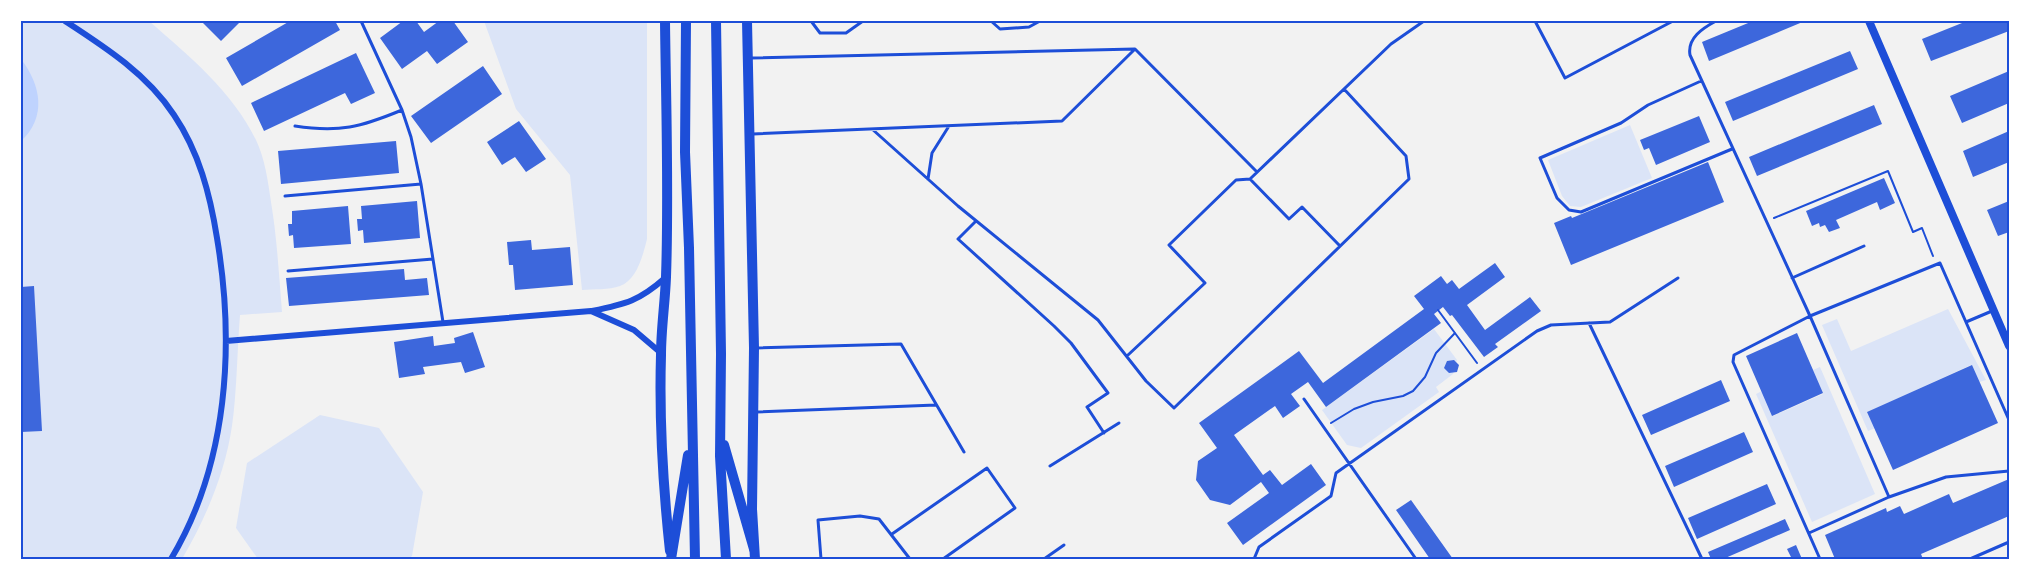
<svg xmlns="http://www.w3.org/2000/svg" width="2030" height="580" viewBox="0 0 2030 580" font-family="'Work Sans',sans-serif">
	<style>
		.green { fill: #dbe4f7 }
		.water { fill: #bfd3fe }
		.building { fill: #3d67dc }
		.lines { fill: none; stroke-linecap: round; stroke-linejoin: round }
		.path { stroke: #1d4ed8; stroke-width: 2 }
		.service { stroke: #1d4ed8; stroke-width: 3 }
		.minor { stroke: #1d4ed8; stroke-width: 6 }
		.tertiary { stroke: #1d4ed8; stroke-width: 8 }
		.primary { stroke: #1d4ed8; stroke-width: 10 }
		.trunk { stroke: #1d4ed8; stroke-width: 10 }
		.neatline { fill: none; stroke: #1d4ed8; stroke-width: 2 }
	</style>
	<rect width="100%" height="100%" fill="#f2f2f2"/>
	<path class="green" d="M21 21H149C189 56 232 91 256 140 265 159 268 181 271 202 277 238 279 275 282 312L240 315C237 352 237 390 232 426 225 473 206 518 182 559H21Z
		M484 21H647V239C643 255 637 280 620 286 609 290 594 289 582 290L570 175 516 109Z
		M1630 125 1652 178 1581 207 1570 206 1562 196 1548 160Z
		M1948 309 1986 380 1979 382 1971 365 1868 412 1875 428 1868 431 1822 325 1837 319 1851 351Z
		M1434 329 1457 360 1453 374 1436 387 1439 392 1361 448 1347 445 1322 410Z
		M1820 367 1875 494 1812 522 1756 394 1762 391 1773 416 1823 394 1813 370Z
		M320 415 379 428 423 492 412 556 408 559H258L236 528 247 463Z"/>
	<path class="water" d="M21 59C41 85 47 117 21 141Z"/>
	<path class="building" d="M201 21H241L221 41Z
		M290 21H335L340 30 242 86 226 58Z
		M403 21H416L424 32 439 21H453L468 42 437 64 427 51 402 69 380 38Z
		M1753 21H1805L1709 61 1702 42Z
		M1967 21H2009V31L1931 61 1922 39Z
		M1850 51 1858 69 1733 121 1725 102Z
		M356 53 375 93 351 104 345 93 264 131 251 103Z
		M483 66 502 94 431 143 411 116Z
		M2009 71V103L1962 123 1950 96Z
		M1874 105 1882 124 1757 176 1749 157Z
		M1699 116 1710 142 1656 165 1649 148 1644 150 1640 140Z
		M519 121 546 159 526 172 515 157 502 165 487 142Z
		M2009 131V162L1973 177 1963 151Z
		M396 141 399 173 281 184 278 151Z
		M1708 162 1724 202 1571 265 1554 223 1571 216 1572 218Z
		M1884 178 1895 203 1880 210 1877 202 1836 220 1840 228 1829 232 1825 225 1820 227 1819 223 1812 226 1806 211Z
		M417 201 420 238 364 243 363 230 358 231 357 219H362L361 206Z
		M2009 201V232L1998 236 1987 210Z
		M348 206 351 244 294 248 293 235 289 236 288 224H292V211Z
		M531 240 532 250 570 247 573 285 515 290 513 265H509L507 242Z
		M1495 263 1505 277 1467 305 1485 330 1530 297 1541 311 1495 344 1498 347 1484 357 1452 315 1450 316 1443 307 1434 314 1441 323 1326 407 1308 382 1291 394 1300 406 1283 418 1275 406 1234 435 1263 475 1270 470 1282 485 1311 464 1326 485 1243 545 1227 523 1269 493 1261 482 1230 505 1210 500 1196 480 1198 461 1217 448 1199 423 1299 351 1323 383 1424 309 1414 296 1441 276 1447 284 1452 280 1459 289Z
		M404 269 405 280 427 278 429 295 289 306 286 278Z
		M34 286 42 431 21 432V287Z
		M473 332 485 367 465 373 461 362 423 367 425 374 399 378 394 342 433 336 434 346 455 343 454 338Z
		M1797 333 1823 393 1772 416 1746 356Z
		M1454 360 1459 365 1457 372 1449 373 1444 368 1447 361Z
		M1972 365 1998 423 1893 470 1867 412Z
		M1721 380 1730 401 1651 435 1642 415Z
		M1744 432 1753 452 1674 487 1665 466Z
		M2009 479V516L1921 554 1923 559H1835L1825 535 1886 508 1887 512 1900 506 1904 514 1949 494 1953 503Z
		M1767 484 1776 504 1697 539 1688 518Z
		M1411 500 1453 559H1430L1396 510Z
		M1785 519 1790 530 1723 559H1711L1708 552Z
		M1796 545 1802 559H1792L1787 549Z"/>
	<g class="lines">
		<path class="path" d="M1774 218 1888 171 1913 232 1922 228 1933 256
			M1438 310 1477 363
			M1331 423 1354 409 1373 402 1403 396 1413 391 1425 377 1436 353 1455 333"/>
		<path class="service" d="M361 21 402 110 411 137 421 184 443 322
			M811 21 820 33H846L863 21
			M991 21 1000 29 1029 27 1040 21
			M1535 21 1565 78 1673 21
			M1716 21C1703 28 1687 38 1690 55L1810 316 1889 497
			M750 58 1135 49 1257 172
			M1701 81 1648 105 1621 123 1540 158 1557 198 1569 210 1581 212 1732 149
			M295 126C339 133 361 127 402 110
			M872 129 958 206 1098 320 1146 381 1174 408 1409 179 1406 156 1344 89
			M753 134 1062 121 1134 50
			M928 179 932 153 949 126
			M285 196 421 184
			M976 221 958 239 1054 326 1071 343 1108 393 1087 407 1104 433
			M1340 246 1302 207 1289 219 1250 179 1391 44 1424 21
			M288 271 433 259
			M1792 278 1864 246
			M1966 322 1992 311
			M1589 323 1702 559
			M755 348 901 344 964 452
			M1128 355 1205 283 1169 245 1236 180 1250 179
			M1304 399 1416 559
			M755 412 936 405
			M1050 466 1119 423
			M1809 533 1889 497 1946 477 2009 471
			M892 534 987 468 1015 508 943 559
			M821 559 818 520 860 516 879 519 910 559
			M1044 559 1064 545
			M1254 559 1259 547 1331 496 1336 473 1537 331 1551 325 1610 322 1678 278
			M1820 559 1733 362 1734 355 1810 316 1940 263 2009 420
			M1970 559 2009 542"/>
		<path class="minor" d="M65 21C105 47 147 74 174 115 199 152 210 194 217 238 235 345 228 464 171 559
			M592 311C626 304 639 301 665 278
			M226 341 591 311 634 330 661 353"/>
		<path class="tertiary" d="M1869 21 2009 346"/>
		<path class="primary" d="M665 21C666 106 669 192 666 277 665 303 661 329 661 355 659 421 663 486 670 551
			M747 21 754 348 752 509 755 559"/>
		<path class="trunk" d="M686 21 685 152 689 248 695 559
			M716 21 721 354 720 456 726 559
			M724 445 754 549
			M671 559 688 455"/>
	</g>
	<rect width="2030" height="580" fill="none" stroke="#ffffff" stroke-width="45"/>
	<rect x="22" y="22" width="1986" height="536" class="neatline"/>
</svg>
